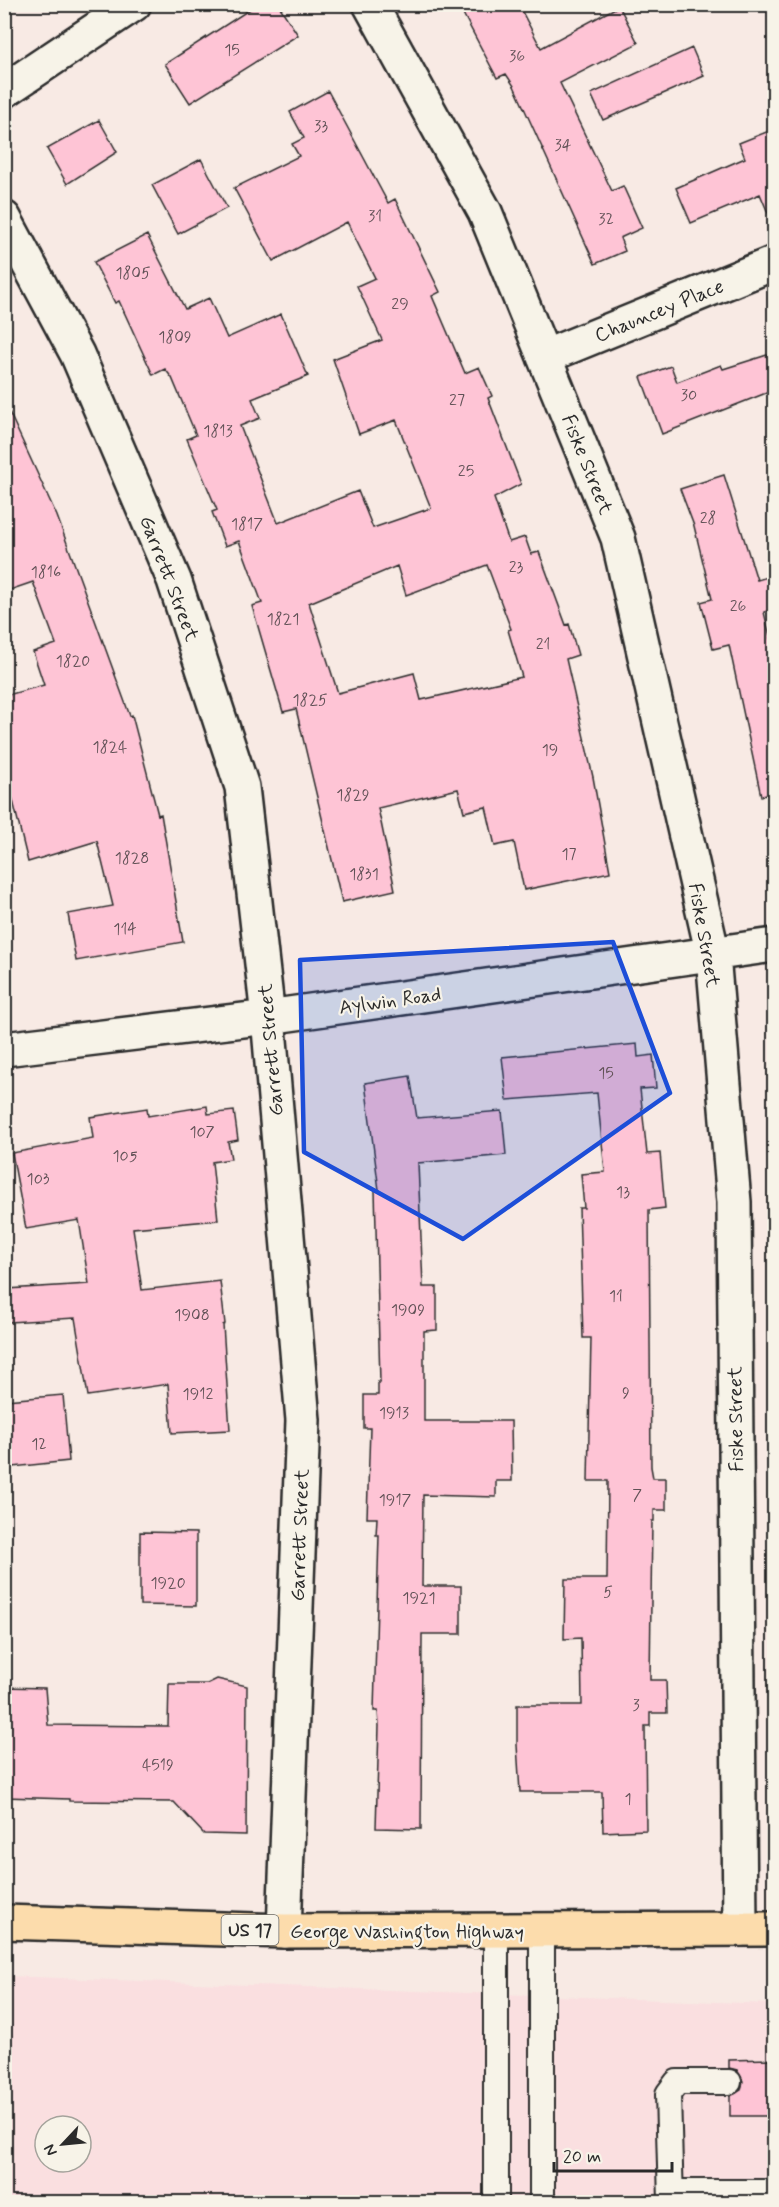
<svg xmlns="http://www.w3.org/2000/svg" width="779" height="2207" viewBox="0 0 779 2207" font-family="Mynerve,sans-serif">
	<style>
		.built { fill: #fadfe0; fill-rule: evenodd }
		.building { fill: #fec4d5; stroke: #2b2b2b; stroke-width: 1.5; fill-rule: evenodd }
		.lines { fill: none; stroke-linecap: round; stroke-linejoin: round }
		.service-casing { stroke: #2b2b2b; stroke-width: 28 }
		.minor-casing { stroke: #2b2b2b; stroke-width: 38 }
		.primary-casing { stroke: #2b2b2b; stroke-width: 38 }
		.service { stroke: #f7f3e8; stroke-width: 24 }
		.minor { stroke: #f7f3e8; stroke-width: 33 }
		.primary { stroke: #fcdcac; stroke-width: 33 }
		.marked { fill: #1d4ed8; fill-opacity: 0.2; stroke: #1d4ed8; stroke-width: 4.5; stroke-linejoin: round }
		.labels { text-anchor: middle; stroke-width: 4.5; stroke-linejoin: round; paint-order: stroke }
		.number-label { font-size: 16px; fill: #605156 }
		.shield { fill: #f7f3e8; stroke: #686764; stroke-width: 1.5 }
		.shield-label { font-size: 18px; font-weight: bold; fill: #2b2b2b }
		.street-label { font-size: 20px; fill: #2b2b2b; stroke: #f7f3e8 }
	</style>
	<rect width="100%" height="100%" fill="#f8eae4"/>
	<filter id="ink" filterUnits="userSpaceOnUse"><feTurbulence type="fractalNoise" baseFrequency=".0167" numOctaves="2"/><feDisplacementMap in="SourceGraphic" scale="12" xChannelSelector="R" yChannelSelector="G"/><feConvolveMatrix kernelMatrix="1 2 1 2 8 2 1 2 1" color-interpolation-filters="sRGB"/></filter>
	<g filter="url(#ink)">
		<path class="built" d="M5 1976 774 2004V2202H5ZM45 2126H81V2162H45Z"/>
		<path class="building" d="M258 4H278L298 35 190 103 165 64Z
			M458 4H518L541 48 619 6 638 43 560 83 612 191 623 186 642 228 620 238 625 251 595 264 514 86 506 74 497 78Z
			M692 48 704 76 603 120 591 94Z
			M328 91 388 203 395 199 440 292 432 296 465 373 479 367 492 396 488 398 521 484 494 498 509 542 525 537 531 554 539 552 566 625 569 624 578 655 566 659 593 777 610 872 524 890 514 842 495 846 486 807 464 812 458 789 378 808 395 890 342 902 296 709 283 712 252 606 262 603 239 541 225 546 212 512 217 510 187 439 196 435 172 378 165 369 153 375 119 301 115 303 94 262 147 235 185 309 209 298 227 338 281 314 308 376 252 399 260 418 240 426 278 523 358 491 373 528 431 508 396 420 359 434 333 359 382 340 357 286 375 278 347 222 273 261 234 188 299 156 292 144 304 138 290 112ZM487 565 511 629 508 630 522 677 421 700 414 673 338 693 309 603 397 566 406 595Z
			M99 120 117 152 67 184 47 149Z
			M774 129V227L760 194 691 223 676 188 745 158 739 143Z
			M201 159 227 208 178 234 152 185Z
			M767 355 774 376V390L662 434 641 377 671 366 677 382 721 365 723 369Z
			M4 401 57 516 130 716 132 715 158 815 161 814 183 942 76 961 68 914 113 906 97 841 28 862 4 764V696L44 685 33 652 56 644 33 582 4 592Z
			M724 475 757 580 774 575V609L764 612 774 654V794L761 796 729 645 713 649 701 602 712 599 694 526 680 489Z
			M637 1044 638 1057 653 1055 656 1088 640 1089 647 1154 660 1153 665 1208 649 1210 651 1467 653 1478H666V1510H654V1521H652L650 1680H666L667 1713H650V1726H645L646 1830 603 1832 602 1792H520L517 1745V1705H582L581 1638 564 1639 565 1579H607L608 1481H588L591 1338H583L579 1208H584L581 1174 605 1172 597 1093 507 1100 502 1057Z
			M410 1076 417 1118 502 1111 506 1155 418 1163 423 1287H437V1330L424 1331V1421H511L512 1481H496V1497L423 1495 422 1586H461V1634H422L421 1829 376 1828 379 1726 378 1711H374L379 1535H376L377 1518H367L370 1428H364V1395H378V1382H380L375 1190H379L365 1083Z
			M207 1106 208 1114 234 1111 238 1140 228 1142 231 1159 212 1162 218 1220 133 1228 142 1290 220 1281 225 1324 223 1325 230 1430 172 1433 168 1384 88 1396 75 1318 9 1322 7 1289 89 1284 79 1220 26 1229 12 1153 93 1138 90 1117 147 1108 148 1116Z
			M63 1395 69 1461 13 1467 6 1400Z
			M140 1532 196 1533V1606L140 1605Z
			M217 1679 247 1686 246 1835 204 1834 174 1802 69 1801V1799L4 1797V1687L45 1688 48 1725 168 1726 169 1684H207Z
			M774 2059V2116H730V2096L741 2090 743 2081 737 2070 729 2068V2060Z"/>
		<g class="lines">
			<g class="service-casing">
				<path id="service" d="M542 1930V2202
					M496 1931V2202
					M672 2192H774
					M671 2202 668 2094 677 2082H729"/>
			</g>
			<g class="minor-casing">
				<path id="minor" d="M370 4 485 212 618 538 713 955 734 1202 740 1929
					M4 91 134 4
					M4 218 77 354 174 580 242 787 268 1017 303 1420 284 1931
					M544 357 774 263
					M4 1049 268 1017 774 945"/>
			</g>
			<g class="primary-casing">
				<path id="primary" d="M4 1922 284 1931 774 1929"/>
			</g>
			<use href="#service" class="service"/>
			<use href="#minor" class="minor"/>
			<use href="#primary" class="primary"/>
		</g>
	</g>
	<path class="marked" d="M613 942 670 1093 463 1239 304 1152 300 960Z"/>
	<g class="labels">
		<g class="number-label">
			<text x="232" y="55">15</text>
			<text x="517" y="61">36</text>
			<text x="321" y="131">33</text>
			<text x="563" y="150">34</text>
			<text x="375" y="221">31</text>
			<text x="606" y="224">32</text>
			<text x="133" y="278">1805</text>
			<text x="400" y="309">29</text>
			<text x="175" y="342">1809</text>
			<text x="689" y="400">30</text>
			<text x="457" y="405">27</text>
			<text x="218" y="436">1813</text>
			<text x="466" y="476">25</text>
			<text x="708" y="523">28</text>
			<text x="247" y="529">1817</text>
			<text x="516" y="572">23</text>
			<text x="46" y="577">1816</text>
			<text x="738" y="611">26</text>
			<text x="283" y="624">1821</text>
			<text x="543" y="649">21</text>
			<text x="73" y="666">1820</text>
			<text x="310" y="705">1825</text>
			<text x="110" y="752">1824</text>
			<text x="550" y="755">19</text>
			<text x="353" y="800">1829</text>
			<text x="569" y="859">17</text>
			<text x="132" y="863">1828</text>
			<text x="364" y="879">1831</text>
			<text x="125" y="934">114</text>
			<text x="606" y="1078">15</text>
			<text x="202" y="1137">107</text>
			<text x="125" y="1161">105</text>
			<text x="38" y="1184">103</text>
			<text x="623" y="1197">13</text>
			<text x="616" y="1301">11</text>
			<text x="408" y="1315">1909</text>
			<text x="192" y="1320">1908</text>
			<text x="626" y="1398">9</text>
			<text x="198" y="1399">1912</text>
			<text x="394" y="1418">1913</text>
			<text x="39" y="1449">12</text>
			<text x="637" y="1500">7</text>
			<text x="395" y="1505">1917</text>
			<text x="168" y="1588">1920</text>
			<text x="608" y="1597">5</text>
			<text x="419" y="1603">1921</text>
			<text x="636" y="1710">3</text>
			<text x="158" y="1770">4519</text>
			<text x="628" y="1804">1</text>
		</g>
		<rect class="shield" x="221.5" y="1915" width="57" height="30" rx="4.5"/>
		<g class="shield-label">
			<text x="250" y="1936">US 17</text>
		</g>
		<g class="street-label">
			<text transform="translate(659 310) rotate(-22)" y="7">Chauncey Place</text>
			<text transform="translate(588 464) rotate(68)" y="7">Fiske Street</text>
			<text transform="translate(170 578) rotate(69)" y="7">Garrett Street</text>
			<text transform="translate(705 935) rotate(80)" y="7">Fiske Street</text>
			<text transform="translate(390 1000) rotate(-8)" y="7">Aylwin Road</text>
			<text transform="translate(270 1050) rotate(-95)" y="7">Garrett Street</text>
			<text transform="translate(735 1419) rotate(-91)" y="7">Fiske Street</text>
			<text transform="translate(299 1535) rotate(-88)" y="7">Garrett Street</text>
			<text x="407" y="1938">George Washington Highway</text>
		</g>
	</g>
	<rect width="779" height="2207" fill="none" stroke="#f7f3e8" stroke-width="24"/>
	<rect x="12" y="12" width="755" height="2183" fill="none" stroke="#2b2b2b" stroke-width="2" filter="url(#ink)"/>
	<g transform="translate(63 2144) rotate(244)"><circle r="28" fill="#f7f3e8" stroke="#a5a39c" stroke-width="1.5"/>
	<path d="M0-4.5L10 22L0 15L-10 22Z" fill="#2b2b2b"/>
	<text y="-9" font-size="16" font-weight="bold" text-anchor="middle" fill="#2b2b2b">N</text>
	</g>
	<path d="M554 2162v9h118v-9" fill="none" stroke="#2b2b2b" stroke-width="3"/>
	<text x="563" y="2162" font-size="18" fill="#2b2b2b" stroke="#f7f3e8" stroke-width="4.5" paint-order="stroke">20 m</text>
</svg>
